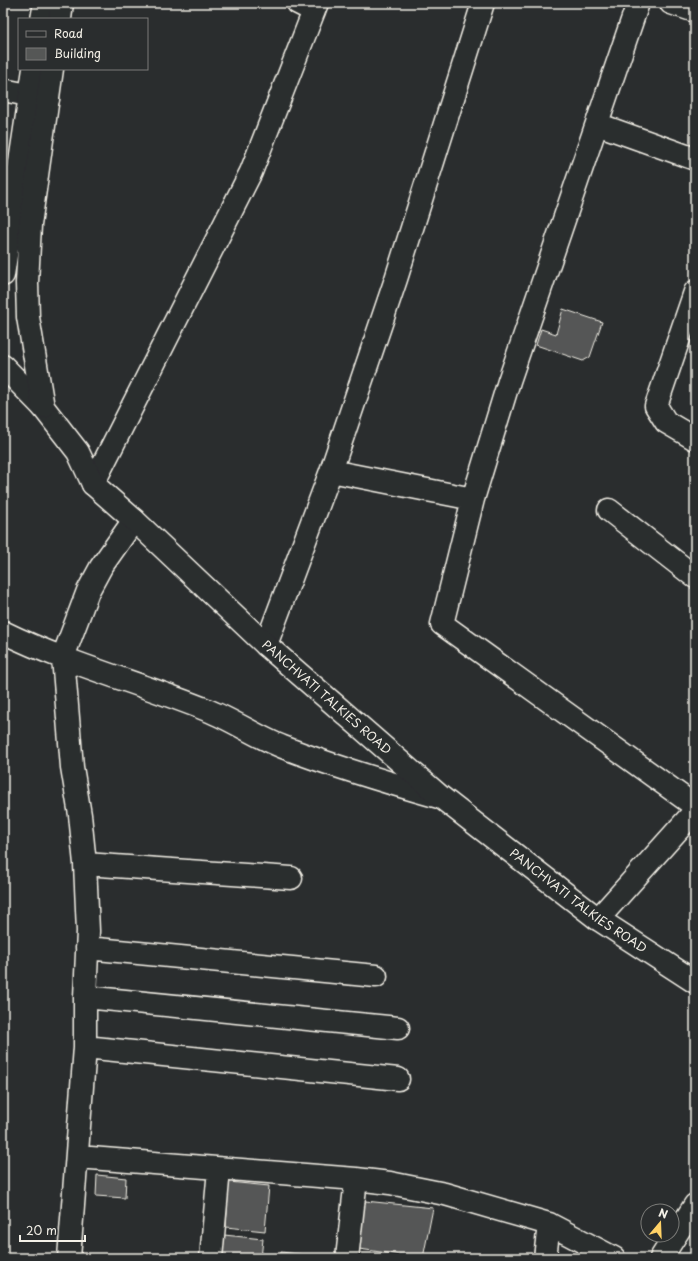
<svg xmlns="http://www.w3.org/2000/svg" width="698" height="1261" viewBox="0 0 698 1261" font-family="'Playpen Sans',sans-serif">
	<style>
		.building { fill: #555756; stroke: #f4f1e8 }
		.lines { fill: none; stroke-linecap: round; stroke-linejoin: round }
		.minor-casing { stroke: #f4f1e8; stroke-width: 25 }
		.major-casing { stroke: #f4f1e8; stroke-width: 25 }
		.minor { stroke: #2a2d2e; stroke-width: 22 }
		.major { stroke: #2a2d2e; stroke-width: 22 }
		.labels { text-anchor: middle; stroke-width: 3; stroke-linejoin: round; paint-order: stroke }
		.street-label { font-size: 12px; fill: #f4f1e8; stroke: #2a2d2e }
	</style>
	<rect width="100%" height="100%" fill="#2a2d2e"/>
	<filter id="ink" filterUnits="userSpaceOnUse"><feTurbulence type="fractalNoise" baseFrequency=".025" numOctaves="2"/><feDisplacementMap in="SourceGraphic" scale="8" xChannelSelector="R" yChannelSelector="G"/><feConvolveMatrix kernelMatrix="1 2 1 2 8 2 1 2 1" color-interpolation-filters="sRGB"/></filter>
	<g filter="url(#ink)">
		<path class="building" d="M563 309 602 322 590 357 583 361 536 345 541 329 556 334Z
			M97 1175 126 1178 125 1198 96 1196Z
			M229 1182 269 1186 265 1231 226 1227Z
			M365 1201 433 1208 423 1258 359 1249Z
			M224 1235 263 1239 261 1258H222Z
			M281 1252 332 1258H280Z"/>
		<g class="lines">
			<g class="minor-casing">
				<path id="minor" d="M298 3 314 11
					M671 3 695 11
					M3 90 48 99
					M597 124 695 159
					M695 292 656 406 666 422 695 439
					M331 471 473 499 509 381 638 3
					M93 484 251 172 317 3
					M473 499 442 624 695 806
					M609 510 695 577
					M3 632C68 664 140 683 207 710 233 720 257 737 283 747 335 767 389 783 442 798
					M266 645 331 471 396 279 483 3
					M85 864 291 878
					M87 948 376 976
					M85 997 398 1028
					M85 1047 398 1079
					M78 1157 356 1179 390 1183 445 1194 549 1224 614 1258
					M69 1258 85 1047V997L88 931 85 864 80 815 72 767 63 657 88 591 101 567 134 520
					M211 1258 219 1169
					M347 1258 356 1179
					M545 1258 549 1224"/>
			</g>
			<g class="major-casing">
				<g id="major">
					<path d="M42 19 45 3"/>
					<path d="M60 19 62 3"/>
					<path d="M3 275 34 69"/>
					<path id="s1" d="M3 366 43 407 78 452 93 484 134 520 266 645 442 798 598 919 695 982"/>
					<path d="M43 407 28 317 27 283 30 225 52 69"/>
					<path d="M598 919 695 811"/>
					<path d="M661 1258 695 1205"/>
				</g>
			</g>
			<use href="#minor" class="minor"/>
			<use href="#major" class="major"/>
		</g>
	</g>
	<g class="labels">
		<g class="street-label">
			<text dy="4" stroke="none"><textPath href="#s1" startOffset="466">PANCHVATI TALKIES ROAD</textPath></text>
			<text dy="4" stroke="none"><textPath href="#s1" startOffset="790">PANCHVATI TALKIES ROAD</textPath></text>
		</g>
	</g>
	<rect width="698" height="1261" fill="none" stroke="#2a2d2e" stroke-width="16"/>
	<rect x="8" y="8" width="682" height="1245" fill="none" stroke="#f4f1e8" stroke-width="1.5" filter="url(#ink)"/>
	<rect x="18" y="18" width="130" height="52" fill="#2a2d2e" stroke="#7b7b78"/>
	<rect x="26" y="31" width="20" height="6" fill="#2a2d2e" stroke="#7b7b78"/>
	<text x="54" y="38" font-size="12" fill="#f4f1e8">Road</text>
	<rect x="26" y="48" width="20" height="12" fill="#555756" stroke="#7b7b78"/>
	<text x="54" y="58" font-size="12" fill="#f4f1e8">Building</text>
	<g transform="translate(660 1223) rotate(19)"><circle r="19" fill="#2a2d2e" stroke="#7b7b78"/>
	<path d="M0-3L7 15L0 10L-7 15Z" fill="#ffd166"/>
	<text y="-6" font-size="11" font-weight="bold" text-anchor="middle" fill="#f4f1e8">N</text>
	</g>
	<path d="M20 1235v6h65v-6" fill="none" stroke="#f4f1e8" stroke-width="2"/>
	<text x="26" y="1235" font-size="12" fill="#f4f1e8" stroke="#2a2d2e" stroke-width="3" paint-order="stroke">20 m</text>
</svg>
